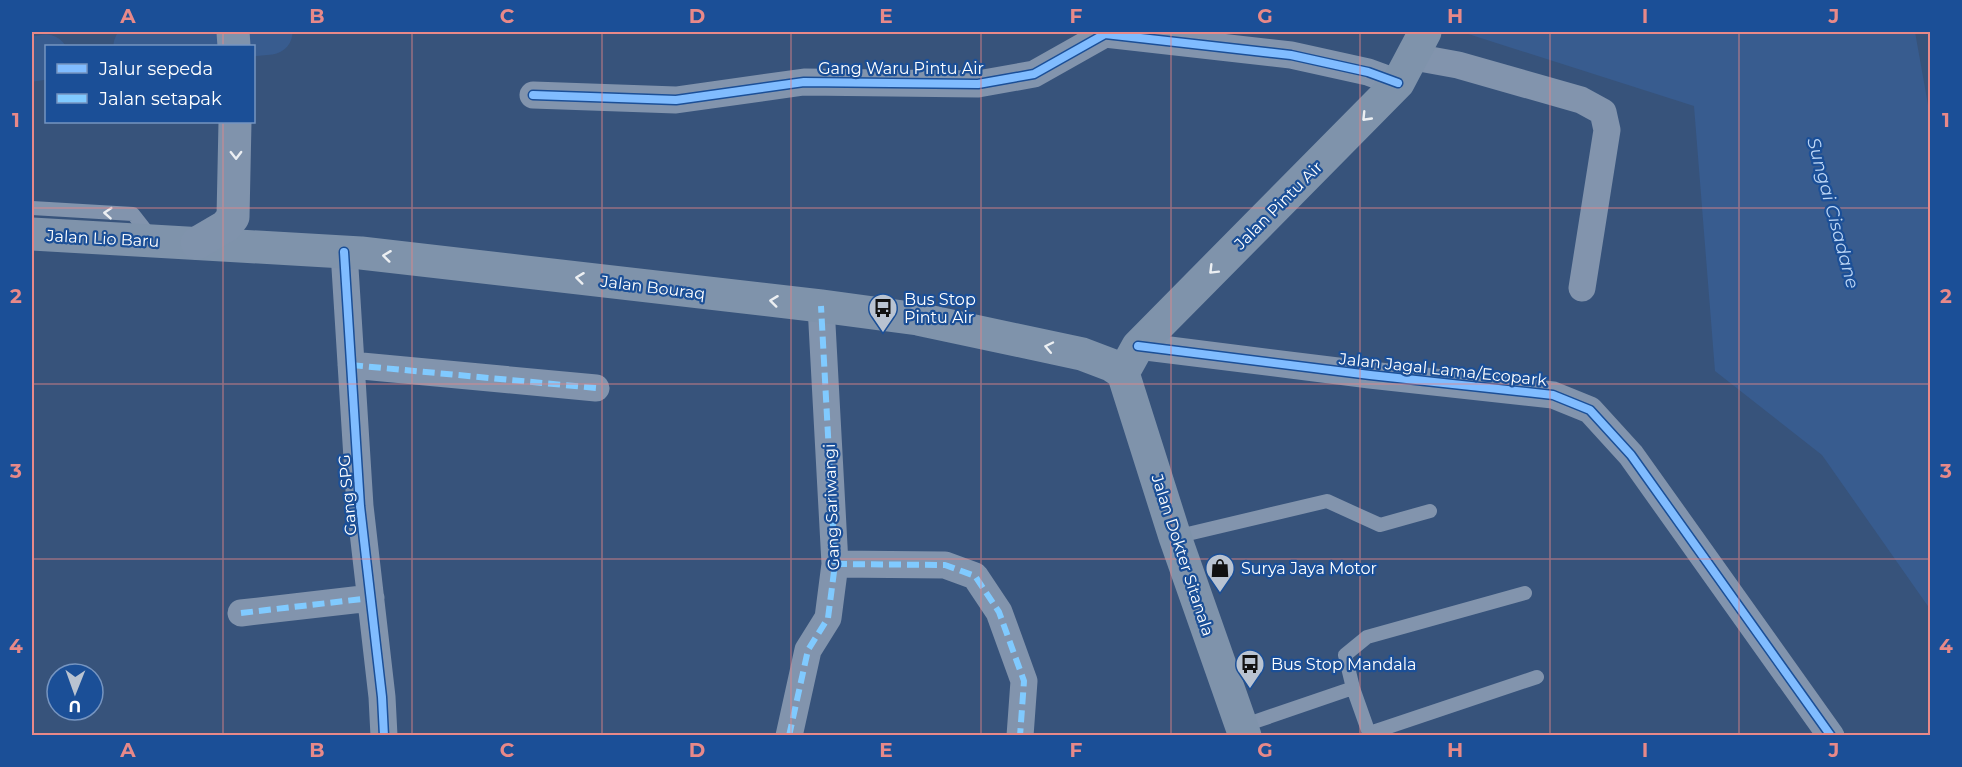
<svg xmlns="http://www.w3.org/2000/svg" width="1962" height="767" viewBox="0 0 1962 767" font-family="Montserrat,sans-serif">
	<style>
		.water { fill: #385c8f }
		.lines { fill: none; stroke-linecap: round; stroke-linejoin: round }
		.river { stroke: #385c8f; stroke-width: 45 }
		.service { stroke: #8294ad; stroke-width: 14 }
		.minor { stroke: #8294ad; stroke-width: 27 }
		.primary { stroke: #7f93ab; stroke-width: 33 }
		.trunk { stroke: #8093ac; stroke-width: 33 }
		.quiet { stroke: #80caff; stroke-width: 6; stroke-dasharray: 12 6; stroke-linecap: butt }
		.cycleway-casing { stroke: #1b4f97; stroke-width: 11 }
		.cycleway { stroke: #80bcff; stroke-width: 8 }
		.oneway { stroke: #eceff2 }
		.oneway2 { stroke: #eceff3 }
		.grid { fill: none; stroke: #e88989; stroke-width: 1.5; stroke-opacity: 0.55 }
		.labels { text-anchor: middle; stroke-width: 4.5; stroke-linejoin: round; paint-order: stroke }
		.street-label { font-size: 16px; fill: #fff; stroke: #1b4f97 }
		.poi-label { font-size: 16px; fill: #fff; stroke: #1b4f97; text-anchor: start }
		.water-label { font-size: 18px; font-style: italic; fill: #bcd6f6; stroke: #1b4f97 }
		.neatline { fill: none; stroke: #e88989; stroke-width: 2 }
		.grid-label { font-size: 20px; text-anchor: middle; font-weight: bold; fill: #e88989 }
	</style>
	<rect width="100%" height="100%" fill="#37537b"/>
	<path class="water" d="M1462 32H1915L1930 116V609L1822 455 1715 371 1694 106Z"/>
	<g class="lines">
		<path class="river" d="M136 46 270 32
			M32 59 46 57"/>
		<path class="service" d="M32 208 133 214 151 237
			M1175 537 1327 501 1380 525 1430 511
			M1353 688 1370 736
			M1242 726 1353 688 1345 655 1367 637 1525 593
			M1370 733 1537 677"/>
		<path class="minor" d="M1414 57 1458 65 1581 100 1603 112 1607 130 1582 288
			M533 95 676 100 804 82 978 84 1034 74 1105 34 1291 55 1368 72 1398 83
			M344 252 360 506 382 697 384 736
			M1138 346 1370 375 1553 395 1590 410 1631 455 1831 736
			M351 365 596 388
			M835 564 945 565 975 576 999 612 1024 681 1020 736
			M241 613 371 598
			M789 736 808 650 828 618 835 564 821 306"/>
		<path class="primary" d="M32 234 361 253 821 306 918 319 1082 354 1111 365 1123 373
			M1123 373 1138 346 1398 83 1425 32
			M1123 373 1175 537 1245 736"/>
		<path class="trunk" d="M233 32 234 46
			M197 243 226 226 233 217 235 122"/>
		<path class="quiet" d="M351 365 596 388
			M835 564 945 565 975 576 999 612 1024 681 1020 736
			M241 613 371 598
			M789 736 808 650 828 618 835 564 821 306"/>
		<g class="cycleway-casing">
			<path id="cycleway" d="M533 95 676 100 804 82 978 84 1034 74 1105 34 1291 55 1368 72 1398 83
				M344 252 360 506 382 697 384 736
				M1138 346 1370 375 1553 395 1590 410 1631 455 1831 736"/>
		</g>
		<use href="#cycleway" class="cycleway"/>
	</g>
	<defs><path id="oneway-chevron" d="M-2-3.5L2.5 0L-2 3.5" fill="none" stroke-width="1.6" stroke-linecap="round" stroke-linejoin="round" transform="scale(1.5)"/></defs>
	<g class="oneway">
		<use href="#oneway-chevron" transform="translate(1366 117) rotate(134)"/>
		<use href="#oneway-chevron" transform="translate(387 256) rotate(-173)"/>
		<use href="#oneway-chevron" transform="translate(1213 270) rotate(135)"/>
		<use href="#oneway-chevron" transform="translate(580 278) rotate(-173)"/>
		<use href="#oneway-chevron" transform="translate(774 301) rotate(-173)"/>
		<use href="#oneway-chevron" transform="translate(1049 347) rotate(-168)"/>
	</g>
	<g class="oneway2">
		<use href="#oneway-chevron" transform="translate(236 155) rotate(89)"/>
		<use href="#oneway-chevron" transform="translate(108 213) rotate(-176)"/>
	</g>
	<path class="grid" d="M223 32V46M412 32V736M602 32V736M791 32V736M981 32V736M1171 32V736M1360 32V736M1550 32V736M1739 32V736M223 122V736M32 208H1930M32 384H1930M32 559H1930"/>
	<defs>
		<g id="bus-pin" transform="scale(1.5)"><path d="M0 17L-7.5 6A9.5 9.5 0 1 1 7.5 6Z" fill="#b9c3d1" stroke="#1b4f97"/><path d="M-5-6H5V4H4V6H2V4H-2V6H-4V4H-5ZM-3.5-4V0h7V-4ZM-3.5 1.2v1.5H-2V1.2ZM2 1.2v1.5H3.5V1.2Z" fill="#111"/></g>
		<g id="shop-pin" transform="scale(1.5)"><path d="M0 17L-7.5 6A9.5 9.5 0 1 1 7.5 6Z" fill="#b9c3d1" stroke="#1b4f97"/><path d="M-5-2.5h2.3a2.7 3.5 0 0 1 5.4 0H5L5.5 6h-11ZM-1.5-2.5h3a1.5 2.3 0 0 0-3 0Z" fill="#111"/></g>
	</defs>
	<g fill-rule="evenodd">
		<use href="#bus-pin" x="883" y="308"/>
		<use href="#shop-pin" x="1220" y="568"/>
		<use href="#bus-pin" x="1250" y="664"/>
	</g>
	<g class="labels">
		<g class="street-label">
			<text x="901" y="74">Gang Waru Pintu Air</text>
			<text transform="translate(1278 205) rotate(-45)" y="6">Jalan Pintu Air</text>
			<text transform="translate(103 238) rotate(3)" y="6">Jalan Lio Baru</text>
			<text transform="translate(653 287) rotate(7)" y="6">Jalan Bouraq</text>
			<text transform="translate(1443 369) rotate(6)" y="6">Jalan Jagal Lama/Ecopark</text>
			<text transform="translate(347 495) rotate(-95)" y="6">Gang SPG</text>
			<text transform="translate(831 507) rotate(-92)" y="6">Gang Sariwangi</text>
			<text transform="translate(1183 555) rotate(72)" y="6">Jalan Dokter Sitanala</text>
		</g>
		<g class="poi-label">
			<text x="904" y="305">Bus Stop<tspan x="904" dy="18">Pintu Air</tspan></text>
			<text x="1241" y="574">Surya Jaya Motor</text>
			<text x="1271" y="670">Bus Stop Mandala</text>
		</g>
		<g class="water-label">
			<text transform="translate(1833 213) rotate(75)" y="6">Sungai Cisadane</text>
		</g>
	</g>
	<rect width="1962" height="767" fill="none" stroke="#1b4f97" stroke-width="66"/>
	<rect x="45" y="45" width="210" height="78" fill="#1b4f97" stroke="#7695c1" stroke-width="1.5"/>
	<rect x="57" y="64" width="30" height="9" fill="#80bcff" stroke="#7695c1" stroke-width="1.5"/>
	<text x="99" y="75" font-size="18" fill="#ffffff">Jalur sepeda</text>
	<rect x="57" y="94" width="30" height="9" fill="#80caff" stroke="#7695c1" stroke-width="1.5"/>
	<text x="99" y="105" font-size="18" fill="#ffffff">Jalan setapak</text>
	<g transform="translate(75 692) rotate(181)"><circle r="28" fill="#1b4f97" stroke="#7695c1" stroke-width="1.5"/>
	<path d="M0-4.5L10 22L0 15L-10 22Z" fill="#b9c3d1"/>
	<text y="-9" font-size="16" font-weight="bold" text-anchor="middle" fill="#ffffff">U</text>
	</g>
	<rect x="33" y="33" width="1896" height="701" class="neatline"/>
	<g class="grid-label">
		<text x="128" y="23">A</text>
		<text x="317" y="23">B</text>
		<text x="507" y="23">C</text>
		<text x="697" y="23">D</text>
		<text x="886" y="23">E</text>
		<text x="1076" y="23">F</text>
		<text x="1265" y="23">G</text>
		<text x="1455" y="23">H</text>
		<text x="1645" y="23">I</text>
		<text x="1834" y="23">J</text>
		<text x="16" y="127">1</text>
		<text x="1946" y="127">1</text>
		<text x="16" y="303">2</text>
		<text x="1946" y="303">2</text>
		<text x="16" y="478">3</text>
		<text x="1946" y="478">3</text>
		<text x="16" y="653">4</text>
		<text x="1946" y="653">4</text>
		<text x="128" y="757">A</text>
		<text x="317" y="757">B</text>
		<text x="507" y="757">C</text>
		<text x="697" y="757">D</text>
		<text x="886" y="757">E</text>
		<text x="1076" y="757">F</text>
		<text x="1265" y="757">G</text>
		<text x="1455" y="757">H</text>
		<text x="1645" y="757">I</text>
		<text x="1834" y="757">J</text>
	</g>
</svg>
